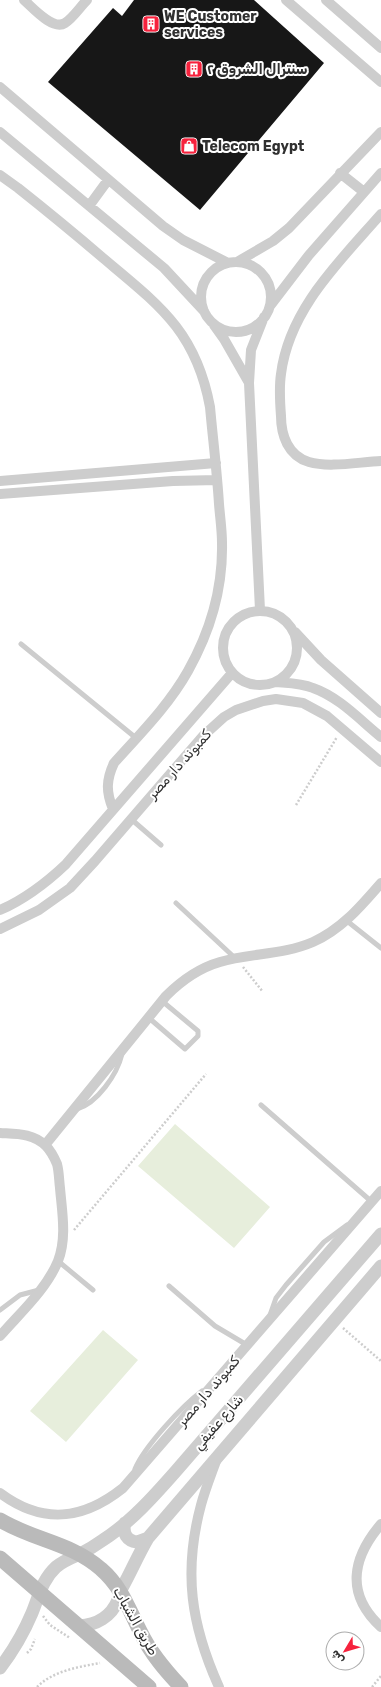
<svg xmlns="http://www.w3.org/2000/svg" width="381" height="1687" viewBox="0 0 381 1687" font-family="Rubik,'Noto Naskh Arabic',sans-serif">
	<style>
		.green { fill: #e7eedc }
		.building { fill: #171717 }
		.lines { fill: none; stroke-linecap: round; stroke-linejoin: round }
		.path { stroke: #cdcdcd; stroke-width: 2.5; stroke-dasharray: 2 2; stroke-linecap: butt }
		.service { stroke: #cdcdcd; stroke-width: 5 }
		.minor { stroke: #cdcdcd; stroke-width: 10 }
		.tertiary { stroke: #cdcdcd; stroke-width: 13 }
		.secondary { stroke: #bababa; stroke-width: 15 }
		.labels { text-anchor: middle; stroke-width: 4; stroke-linejoin: round; paint-order: stroke }
		.poi-label { font-size: 14px; font-weight: bold; fill: #303030; stroke: #fff; text-anchor: start }
		.street-label { font-size: 14px; fill: #303030; stroke: #fff }
	</style>
	<rect width="100%" height="100%" fill="#fff"/>
	<path class="green" d="M175 1124 270 1207 234 1248 138 1166Z
		M103 1330 138 1360 66 1442 30 1411Z"/>
	<path class="building" d="M134 0H254L324 63 200 210 48 82 113 8 122 16Z"/>
	<g class="lines">
		<path class="path" d="M296 805 337 737
			M243 967 263 992
			M74 1230 206 1074
			M343 1328 381 1361
			M43 1616 50 1625 70 1638
			M27 1653 31 1649 35 1639
			M37 1687C53 1671 78 1667 100 1663
			M372 1687 381 1676"/>
		<path class="service" d="M21 644 136 738
			M131 819 161 845
			M176 903 235 958
			M347 921 381 948
			M149 1018 185 1049 198 1036V1031L162 1001
			M261 1105 372 1202
			M77 1109C97 1103 117 1075 122 1054
			M58 1261 93 1290
			M169 1286 215 1326 247 1345
			M0 1310 20 1295 39 1290
			M270 1315 276 1298 286 1285 324 1242 347 1225
			M135 1469C144 1447 182 1406 202 1391"/>
		<path class="minor" d="M24 0C33 8 53 31 65 23 73 18 80 7 87 0
			M286 0 381 82
			M326 0 381 48
			M0 87 163 226 183 240 228 263
			M0 132 164 268 204 311
			M340 173 364 192
			M0 175 18 188C47 211 75 234 103 258 159 305 196 331 210 407 213 440 217 472 219 504 220 517 222 530 222 543 223 588 210 632 188 671 169 705 140 734 114 763 106 780 106 792 113 809
			M89 206 108 180
			M381 214C340 261 289 309 281 374 279 387 280 403 281 416 281 435 288 456 309 462 329 468 359 462 381 461
			M237 262 273 241 289 228 381 132
			M201 297a35 35 0 1 1 70 0a35 35 0 1 1-70 0Z
			M270 306 309 255 381 173
			M214 325 224 339 248 381
			M0 481 216 463
			M0 494 173 481 217 480
			M260 610 249 383 251 350 264 317
			M223 648a37 37 0 1 1 74 0a37 37 0 1 1-74 0Z
			M295 632 321 660 381 713
			M276 682C288 683 301 683 313 688 339 697 360 720 381 737
			M0 910C25 899 46 883 66 864L232 673
			M0 929 39 910 70 888 95 861 203 736 224 717 236 710 263 701 276 699 303 703 327 716 381 762
			M0 1133C16 1134 33 1133 46 1146 51 1151 54 1157 57 1164 59 1171 59 1180 60 1188 62 1212 67 1238 58 1261 46 1290 20 1313 0 1336
			M45 1145 166 996C182 980 199 968 220 962 250 953 283 955 313 942 342 929 361 906 381 883
			M216 1461C211 1475 205 1490 201 1505 183 1572 191 1625 219 1687
			M0 1493C43 1525 83 1520 123 1488L381 1191
			M381 1524C352 1558 345 1594 381 1627"/>
		<path class="tertiary" d="M125 1523C122 1533 127 1541 137 1542L148 1538
			M79 1626C96 1625 111 1617 118 1600 120 1596 120 1592 122 1588 131 1572 138 1555 148 1538L381 1266
			M0 1668C13 1651 24 1632 32 1613 39 1596 42 1580 56 1567 63 1561 71 1558 80 1554 88 1550 96 1545 103 1540 131 1522 154 1496 176 1471L381 1234"/>
		<path class="secondary" d="M0 1520C33 1540 72 1543 101 1569 122 1587 129 1610 141 1633 151 1654 166 1671 181 1687
			M0 1558 149 1687"/>
	</g>
	<defs>
		<g id="building-square" transform="scale(0.9)"><rect x="-9" y="-9" width="18" height="18" rx="4" fill="#f6223d" stroke="#fff"/><path d="M-4-6H4V6H1V3H-1V6H-4ZM-2.5-4.3h1.7v1.8h-1.7ZM.8-4.3h1.7v1.8H.8ZM-2.5-1h1.7V.8h-1.7ZM.8-1h1.7V.8H.8Z" fill="#fff"/></g>
		<g id="shop-square" transform="scale(0.9)"><rect x="-9" y="-9" width="18" height="18" rx="4" fill="#f6223d" stroke="#fff"/><path d="M-5-2.5h2.3a2.7 3.5 0 0 1 5.4 0H5L5.5 6h-11ZM-1.5-2.5h3a1.5 2.3 0 0 0-3 0Z" fill="#fff"/></g>
	</defs>
	<g fill-rule="evenodd">
		<use href="#building-square" x="151" y="24"/>
		<use href="#building-square" x="194" y="69"/>
		<use href="#shop-square" x="189" y="146"/>
	</g>
	<g class="labels">
		<g class="poi-label">
			<text x="164" y="21">WE Customer<tspan x="164" dy="16">services</tspan></text>
			<text x="207" y="74">سنترال الشروق ٢</text>
			<text x="202" y="151">Telecom Egypt</text>
		</g>
		<g class="street-label">
			<text transform="translate(179 764) rotate(-48)" y="5">كمبوند دار مصر</text>
			<text transform="translate(208 1391) rotate(-49)" y="5">كمبوند دار مصر</text>
			<text transform="translate(218 1422) rotate(-49)" y="5">شارع عفيفي</text>
			<text transform="translate(136 1621) rotate(60)" y="5">طريق الشباب</text>
		</g>
	</g>
	<g transform="translate(345 1651) rotate(232)"><circle r="19" fill="#ffffff" stroke="#acacac"/>
	<path d="M0-3L7 15L0 10L-7 15Z" fill="#f6223d"/>
	<text y="-6" font-size="11" font-weight="bold" text-anchor="middle" fill="#303030">ش</text>
	</g>
</svg>
